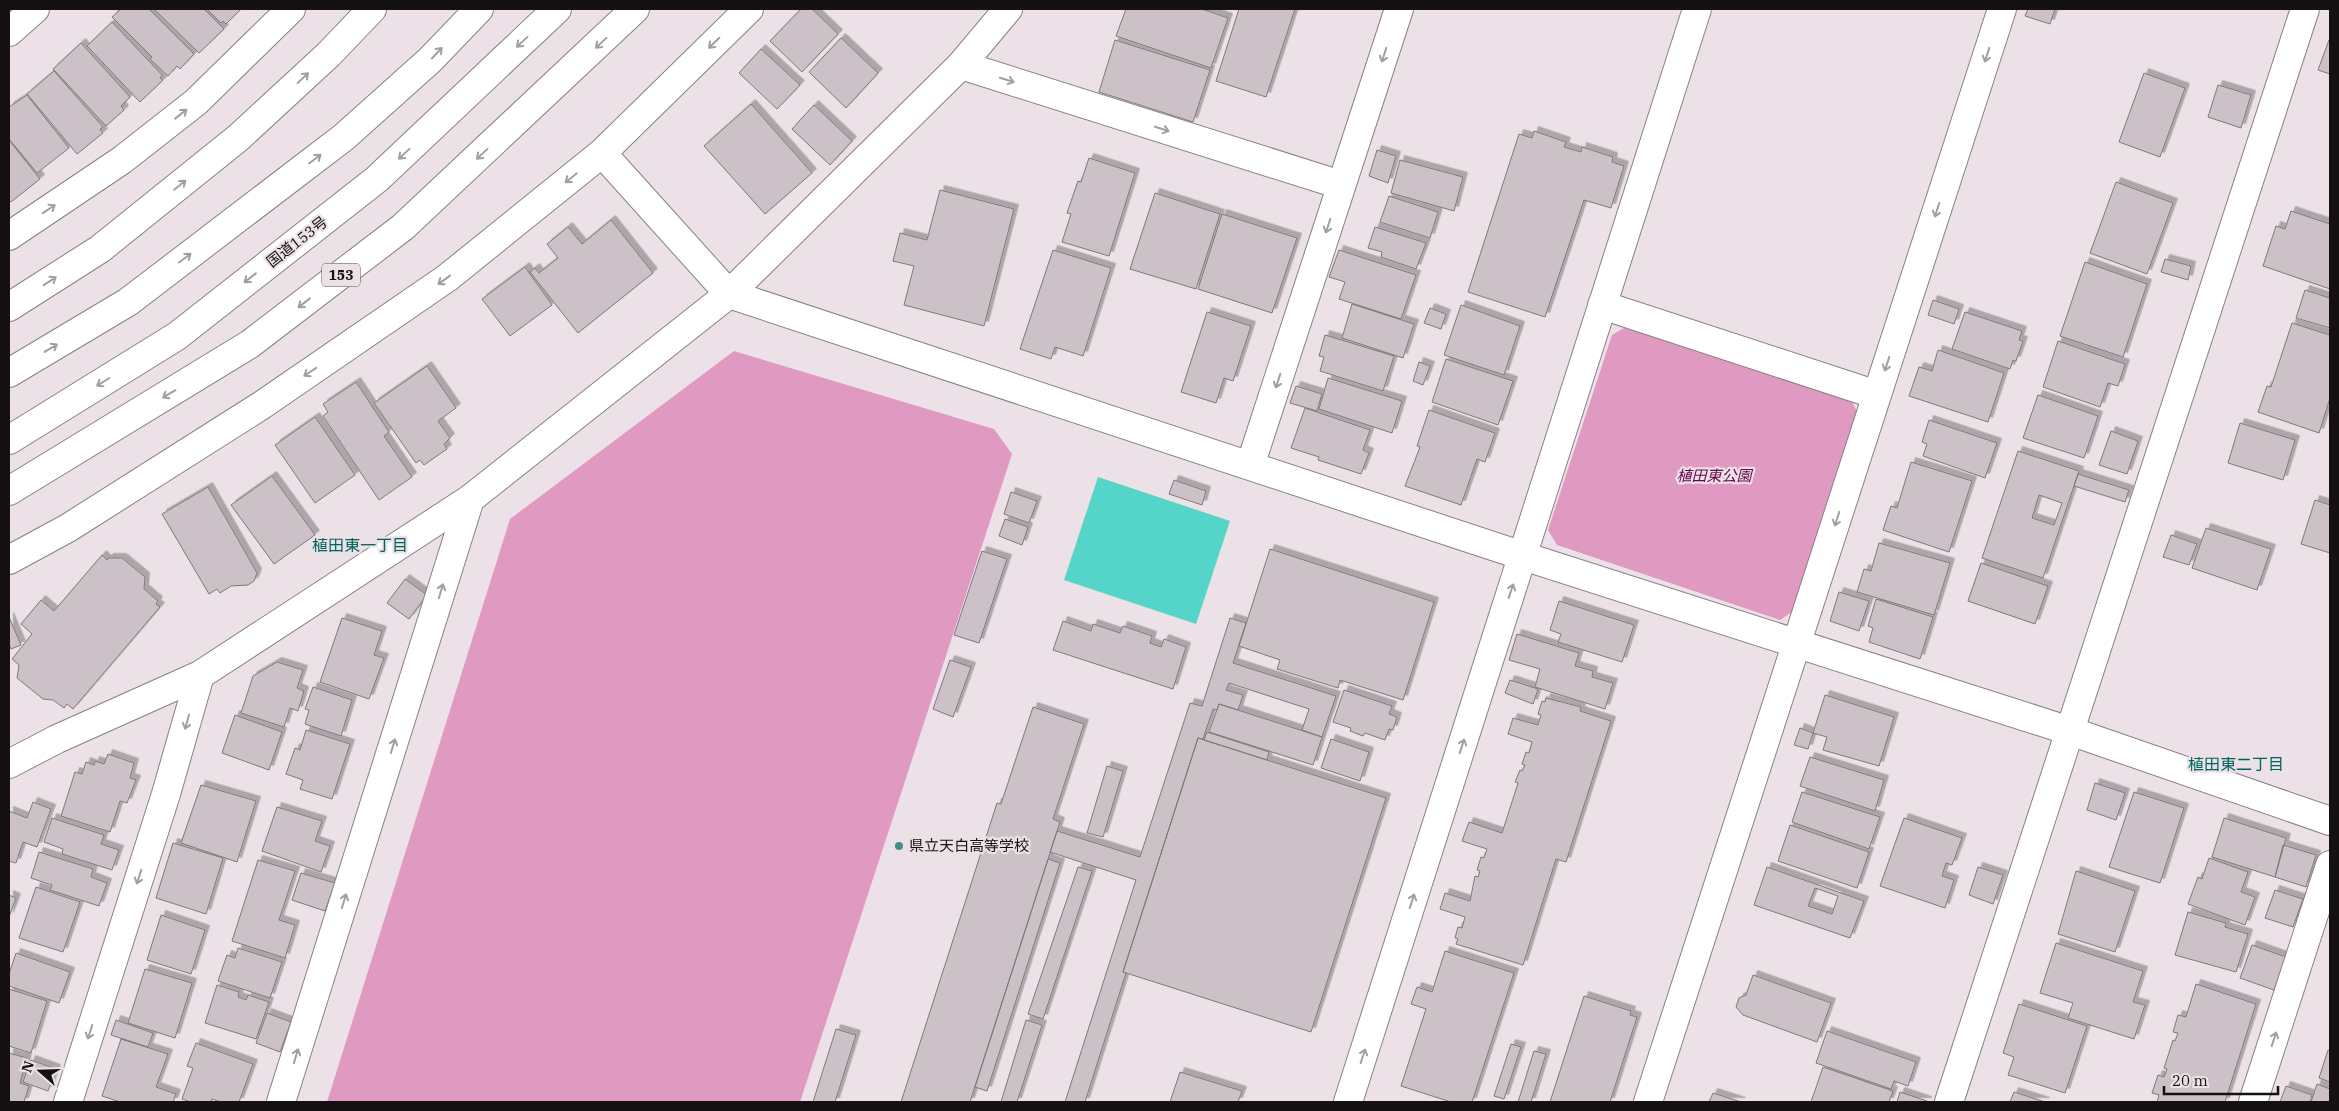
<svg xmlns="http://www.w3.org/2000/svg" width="2339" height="1111" viewBox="0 0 2339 1111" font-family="'IBM Plex Serif','Noto Sans JP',serif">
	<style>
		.green { fill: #e09ac1 }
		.water { fill: #55d4c8 }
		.building { fill: #cbc1c6; stroke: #80787c; fill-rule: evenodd; filter: url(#shadow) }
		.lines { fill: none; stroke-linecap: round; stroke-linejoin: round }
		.street-casing { stroke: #898085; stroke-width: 30 }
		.highway-casing { stroke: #898085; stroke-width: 30 }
		.street { stroke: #fff; stroke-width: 28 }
		.highway { stroke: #fff; stroke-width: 28 }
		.oneway { stroke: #a1a0a1 }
		.poi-dot { fill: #468d85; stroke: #ebe1e6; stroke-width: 2 }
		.labels { text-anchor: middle; stroke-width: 4.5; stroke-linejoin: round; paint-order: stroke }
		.shield { fill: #ebe1e6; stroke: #554f52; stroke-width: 1 }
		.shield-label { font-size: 14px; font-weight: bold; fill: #151113 }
		.street-label { font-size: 15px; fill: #151113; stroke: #ebe1e6 }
		.park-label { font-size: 15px; font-style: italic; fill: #68054a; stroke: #ebe1e6 }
		.poi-label { font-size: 15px; fill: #151113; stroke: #ebe1e6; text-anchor: start }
		.neighbourhood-label { font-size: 16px; fill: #00645d; stroke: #ebe1e6 }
	</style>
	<defs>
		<filter id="shadow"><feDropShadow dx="4.5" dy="-4.5" stdDeviation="0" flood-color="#0004"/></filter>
	</defs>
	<rect width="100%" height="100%" fill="#ebe1e6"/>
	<path class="green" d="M1629 325 1850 398 1860 417 1795 610 1780 620 1557 545 1548 530 1612 335Z
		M734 351 994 429 1012 454 800 1102H327L510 519Z"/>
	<path class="water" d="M1098 477 1230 521 1196 624 1064 580Z"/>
	<path class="building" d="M121 9H149L194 54 180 69 177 66 168 76 150 59 152 57 112 17Z
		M154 9H204L224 29 199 53Z
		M207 9H241L226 24 223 21 221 23Z
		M801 9H812L838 34 802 72 770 41Z
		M1126 9H1202L1228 18 1211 68 1116 36Z
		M1239 9H1295L1266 97 1216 81Z
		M2028 9H2055L2050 24 2025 16Z
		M112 22 162 75 160 78 163 80 140 102 87 46Z
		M841 38 878 73 846 108 809 72Z
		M1115 40 1210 70 1193 122 1099 92Z
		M2329 40 2330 41V74L2318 70Z
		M81 43 130 97 121 106 124 110 106 126 53 69Z
		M761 49 800 85 777 109 739 73Z
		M54 71 103 127 100 129 103 133 77 154 27 94Z
		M2144 73 2185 88 2160 157 2119 142Z
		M2218 85 2251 95 2241 128 2208 117Z
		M27 95 69 148 37 173 9 139V107Z
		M751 104 812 173 765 214 704 146Z
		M814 105 852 141 830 165 792 129Z
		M1534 131 1566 142 1564 147 1581 152 1582 147 1613 157 1612 162 1624 166 1611 208 1584 200 1545 317 1468 292 1519 134 1532 138Z
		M9 140 40 179 11 202 9 200Z
		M1377 150 1396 156 1388 183 1369 176Z
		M1089 158 1135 173 1109 256 1062 242 1071 214 1067 213 1078 181 1081 182Z
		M1400 160 1463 177 1454 211 1391 193Z
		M2116 182 2173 203 2147 274 2090 253Z
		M940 190 1014 209 984 326 904 305 914 266 893 261 900 233 927 240Z
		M1155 193 1220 214 1196 289 1130 269Z
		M1389 196 1438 212 1430 238 1380 222Z
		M2291 211 2330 224V289L2263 266 2276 226 2285 229Z
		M1222 214 1297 238 1272 313 1198 289Z
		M611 220 653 273 578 333 530 272 535 268 539 273 558 258 547 244 568 227 582 244Z
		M1375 227 1426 243 1416 269 1381 257 1382 252 1368 248Z
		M1053 250 1111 268 1083 356 1055 347 1051 359 1020 349Z
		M1339 250 1416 275 1401 319 1339 299 1345 282 1329 277Z
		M2165 259 2191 266 2188 280 2161 272Z
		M2085 262 2147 284 2123 357 2060 336Z
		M525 267 552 305 510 336 482 299Z
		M2305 290 2330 298V328L2296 318Z
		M1933 300 1959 309 1954 324 1928 315Z
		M1352 304 1414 324 1403 358 1342 338Z
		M1461 305 1520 326 1504 375 1444 355Z
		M1430 308 1446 314 1441 329 1424 323Z
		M1207 312 1251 326 1233 381 1224 378 1216 403 1181 392Z
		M1965 312 2022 331 2019 340 2023 341 2016 361 2013 360 2010 369 1952 349Z
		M2292 323 2330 335V398L2319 433 2258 412 2267 386 2271 387Z
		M1325 335 1394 356 1383 391 1320 371 1324 357 1319 356Z
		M2058 341 2125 364 2118 386 2108 383 2100 407 2043 387Z
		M1938 350 2004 373 1988 422 1909 396 1919 367 1932 371Z
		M1446 359 1513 381 1498 425 1432 402Z
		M1419 362 1430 366 1423 385 1413 381Z
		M427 366 456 408 438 421 450 438 444 444 447 449 424 465 420 460 416 463 374 403Z
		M1328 378 1402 401 1392 433 1319 409Z
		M356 382 389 432 384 436 412 477 379 500 323 416 328 412 323 404Z
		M1296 386 1322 394 1317 411 1290 403Z
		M2038 395 2098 416 2084 458 2023 438Z
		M1305 408 1370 430 1363 450 1369 453 1361 474 1318 460 1319 457 1291 448Z
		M1429 410 1495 433 1485 462 1477 459 1461 505 1405 486 1420 447 1417 446Z
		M315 417 355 475 315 503 275 445Z
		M1929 420 1997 443 1985 478 1923 456 1927 444 1922 442Z
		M2240 423 2295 440 2283 480 2228 463Z
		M2111 431 2138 441 2127 474 2099 465Z
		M2018 451 2079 471 2043 578 1982 558ZM2039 495 2062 503 2054 525 2032 518Z
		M1911 462 1972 481 1949 552 1883 530 1891 506 1897 508Z
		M2078 474 2129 490 2125 502 2074 486Z
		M272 476 315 535 274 564 231 505Z
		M1174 480 1206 491 1202 505 1169 494Z
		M208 487 257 573 254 581 248 585 231 586 220 593 217 589 209 594 162 514Z
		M1011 492 1037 501 1029 523 1004 514Z
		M2315 500 2330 505V553L2301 544Z
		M1005 519 1028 527 1022 545 999 536Z
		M2206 528 2271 549 2257 590 2192 568Z
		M2171 535 2197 544 2189 565 2163 557Z
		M1879 543 1950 563 1934 615 1857 592 1864 569 1871 571Z
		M1270 549 1434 602 1403 700 1340 680 1338 688 1277 669 1280 660 1239 646Z
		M982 551 1007 559 979 643 954 635Z
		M102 555 107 560 109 558H122L145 577 144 589 158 601 156 604 160 607 73 709 67 704 64 708 53 700 43 699 17 678 19 665 12 659 32 634 21 624 41 600 54 611Z
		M1981 563 2048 586 2035 624 1968 601Z
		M405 579 427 595 409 619 387 603Z
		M1839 592 1869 601 1859 631 1830 621Z
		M1876 599 1933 617 1920 659 1869 642 1873 628 1868 626Z
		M1559 601 1634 625 1622 662 1558 642 1561 634 1550 630Z
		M9 617 21 645 11 649 9 644Z
		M342 618 382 631 374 655 384 658 369 699 320 682Z
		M1230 618 1246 623 1233 663 1336 696 1322 737 1302 730 1309 709 1229 683 1226 690 1243 695 1238 710 1219 704 1217 710 1213 709 1203 739 1198 738 1123 972 1126 973 1085 1102H1065L1136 880 1050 852 1057 831 1140 857 1190 703 1202 706Z
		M1063 621 1091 631 1093 624 1120 633 1123 626 1152 636 1150 643 1161 647 1164 639 1186 647 1173 689 1053 650Z
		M1517 634 1579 653 1575 666 1593 671 1592 677 1613 683 1605 709 1535 687 1540 669 1509 660Z
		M950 660 971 667 953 717 933 709Z
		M277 662 303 670 297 688 304 691 298 711 290 708 284 727 241 713 253 676Z
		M1510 680 1538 689 1533 704 1505 693Z
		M313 687 352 700 341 736 305 724 309 710 305 709Z
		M1344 690 1392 706 1389 714 1397 717 1393 730 1389 729 1385 740 1365 733 1363 736 1350 731 1351 728 1333 722Z
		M1825 695 1894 717 1879 766 1823 750 1827 737 1813 733Z
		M1546 698 1581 707 1580 711 1611 721 1566 862 1556 859 1523 965 1456 944 1458 939 1455 938 1458 927 1462 928 1465 917 1440 909 1445 893 1470 901 1475 876 1478 877 1480 871 1477 870 1481 857 1484 858 1487 849 1462 841 1469 822 1502 833 1518 783 1515 782 1520 770 1522 771 1525 765 1522 764 1526 752 1529 753 1532 742 1508 734 1513 718 1538 725 1541 715 1538 714 1542 701 1545 702Z
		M1219 704 1322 737 1313 765 1209 732Z
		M1033 707 1084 724 1053 819 1060 822 970 1102H901L997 803 1001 804Z
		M235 715 282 732 269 770 222 753Z
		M1800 728 1813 733 1808 749 1794 745Z
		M306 730 350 744 332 799 300 789 303 780 286 774 295 748 300 750Z
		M1207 732 1269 752 1267 760 1204 740Z
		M1198 738 1386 798 1311 1032 1123 972Z
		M1331 739 1369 752 1360 781 1321 768Z
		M108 754 134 763 130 778 136 780 127 803 120 801 110 832 61 816 75 772 82 774 86 762 94 765 95 761 104 764Z
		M1810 757 1884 780 1875 811 1800 786Z
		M1107 766 1123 771 1103 837 1087 833Z
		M2095 783 2125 793 2116 820 2087 810Z
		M201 785 256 801 237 862 181 843Z
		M1802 792 1880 817 1869 849 1792 822Z
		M2134 792 2184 808 2160 883 2109 867Z
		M33 802 51 809 37 847 23 842 16 863 9 861V811L27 818Z
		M277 807 322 821 315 841 330 846 321 872 262 851Z
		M52 818 104 835 101 844 119 850 112 870 62 854 63 849 44 842Z
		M1904 818 1962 838 1952 865 1946 863 1942 876 1954 880 1945 908 1880 886Z
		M2224 818 2286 838 2275 877 2212 857Z
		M1790 825 1869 852 1857 888 1778 861Z
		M173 843 223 858 206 914 156 898Z
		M2283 845 2316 855 2306 887 2275 877Z
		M39 852 93 869 91 877 107 883 99 906 50 890 52 885 31 878Z
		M2209 858 2248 872 2241 892 2255 897 2245 925 2188 904 2198 877 2202 879Z
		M1048 859 1060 863 987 1091 975 1087Z
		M258 860 295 871 279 920 295 925 285 958 232 941Z
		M1078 867 1092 871 1043 1019 1028 1014Z
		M1767 867 1864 901 1850 938 1754 905ZM1815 888 1838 896 1832 914 1808 906Z
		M1978 867 2003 875 1993 904 1969 895Z
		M2076 871 2135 891 2115 952 2058 934Z
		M301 873 335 883 325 911 292 900Z
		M36 887 80 902 63 952 19 938Z
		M2275 890 2303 899 2293 927 2265 918Z
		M9 895 16 898 9 917Z
		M2188 912 2226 923 2225 927 2248 934 2236 972 2175 955Z
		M161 915 205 930 191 974 147 960Z
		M2056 943 2143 971 2133 1002 2145 1005 2134 1039 2068 1018 2073 1003 2040 993Z
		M2252 945 2286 957 2274 990 2240 978Z
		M238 948 282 962 270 998 218 981 227 955 235 958Z
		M1445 951 1514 973 1472 1102H1451L1401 1086 1426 1009 1411 1004 1417 987 1432 992Z
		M16 953 70 972 59 1003 9 986V974Z
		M145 969 192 983 175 1038 128 1023Z
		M1753 975 1831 1003 1817 1042 1743 1015 1736 1007 1739 998 1746 995Z
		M2196 984 2256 1004 2225 1102H2157L2159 1095 2152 1093 2158 1075 2164 1077 2167 1069 2164 1068 2173 1040 2175 1041 2178 1033 2173 1032 2178 1015 2186 1017Z
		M217 985 239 992 238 997 246 1000 248 995 269 1002 256 1039 205 1023Z
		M9 989 47 1001 31 1053 9 1046Z
		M1584 996 1631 1011 1630 1015 1637 1017 1610 1102H1550Z
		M2019 1004 2087 1026 2065 1093 2008 1075 2014 1057 2003 1053Z
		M267 1013 291 1022 280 1052 256 1043Z
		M116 1020 153 1033 148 1047 111 1035Z
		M1026 1020 1042 1025 1017 1102H1001Z
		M836 1029 856 1035 835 1102H813Z
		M1827 1031 1916 1062 1908 1086 1894 1081 1891 1089 1816 1063Z
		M121 1039 168 1054 156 1087 176 1094 173 1102H120L102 1096Z
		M196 1043 253 1064 239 1102H221L212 1099 211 1102H191L182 1099 193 1068 187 1066Z
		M1511 1044 1521 1047 1504 1099 1494 1096Z
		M2328 1050 2330 1051V1082L2319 1078Z
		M1534 1051 1546 1054 1531 1102H1518Z
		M9 1053 27 1058 20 1083 29 1086 24 1102H9Z
		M31 1060 56 1069 48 1091 23 1082Z
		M1823 1067 1893 1091 1889 1102H1811Z
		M1180 1072 1242 1091 1238 1102H1170Z
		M2317 1084 2330 1089V1102H2311Z
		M2286 1086 2312 1095 2310 1102H2280Z
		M1900 1092 1927 1101V1102H1897Z
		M2014 1092 2045 1102H2010Z
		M1713 1093 1741 1102H1709Z"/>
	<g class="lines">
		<g class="street-casing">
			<path id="street" d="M9 32 35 9
				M961 65 1341 185
				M602 153 729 294 1523 556 2070 731 2330 821
				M9 236 122 160 196 102 291 9
				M1602 305 1877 395
				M1250 466 1399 9
				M9 560 68 528 262 405 447 278 602 153 749 9
				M9 764 57 739 200 675 470 499 729 294 961 65 1008 9
				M68 1102 166 794 200 675
				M281 1102 470 499
				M1348 1102 1697 9
				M1648 1102 2002 9
				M1949 1102 2305 9
				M2253 1102 2330 865"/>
		</g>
		<g class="highway-casing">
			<path id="highway" d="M9 307 100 249 238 138 329 54 372 9
				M9 373 128 302 344 137 430 60 479 9
				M9 440 177 336 377 179 557 9
				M9 491 250 344 403 227 635 9"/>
		</g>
		<use href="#street" class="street"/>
		<use href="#highway" class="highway"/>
	</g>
	<defs><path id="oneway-shaft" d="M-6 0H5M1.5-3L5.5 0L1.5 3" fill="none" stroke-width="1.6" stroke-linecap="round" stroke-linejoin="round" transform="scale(1.25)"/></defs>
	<g class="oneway">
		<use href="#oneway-shaft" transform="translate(522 42) rotate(137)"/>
		<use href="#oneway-shaft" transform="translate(601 43) rotate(137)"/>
		<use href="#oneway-shaft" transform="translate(714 43) rotate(136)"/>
		<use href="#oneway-shaft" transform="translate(437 53) rotate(-47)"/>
		<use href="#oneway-shaft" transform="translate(1384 55) rotate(108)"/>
		<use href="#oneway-shaft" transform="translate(1987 55) rotate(108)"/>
		<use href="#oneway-shaft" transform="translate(303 78) rotate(-43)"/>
		<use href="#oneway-shaft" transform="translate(1007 80) rotate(17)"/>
		<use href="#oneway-shaft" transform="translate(181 114) rotate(-38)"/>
		<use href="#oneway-shaft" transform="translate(1162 129) rotate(17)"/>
		<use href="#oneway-shaft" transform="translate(404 154) rotate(137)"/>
		<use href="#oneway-shaft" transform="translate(482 154) rotate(137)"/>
		<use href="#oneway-shaft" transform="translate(315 159) rotate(-37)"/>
		<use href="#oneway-shaft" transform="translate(571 178) rotate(141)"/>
		<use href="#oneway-shaft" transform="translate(180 185) rotate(-39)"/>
		<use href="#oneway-shaft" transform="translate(49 209) rotate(-34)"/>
		<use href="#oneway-shaft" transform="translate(1937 210) rotate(108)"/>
		<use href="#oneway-shaft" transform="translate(1328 226) rotate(108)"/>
		<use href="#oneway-shaft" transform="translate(185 258) rotate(-37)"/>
		<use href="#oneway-shaft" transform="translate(250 278) rotate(142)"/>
		<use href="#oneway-shaft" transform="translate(444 280) rotate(144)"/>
		<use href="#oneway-shaft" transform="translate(50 281) rotate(-33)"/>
		<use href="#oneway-shaft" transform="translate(304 303) rotate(142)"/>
		<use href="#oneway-shaft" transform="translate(51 348) rotate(-31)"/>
		<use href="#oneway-shaft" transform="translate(1887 364) rotate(108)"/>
		<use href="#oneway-shaft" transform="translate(310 372) rotate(146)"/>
		<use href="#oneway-shaft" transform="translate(1278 381) rotate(108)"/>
		<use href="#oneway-shaft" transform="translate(103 382) rotate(148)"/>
		<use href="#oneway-shaft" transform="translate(169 394) rotate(149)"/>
		<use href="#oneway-shaft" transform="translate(1837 519) rotate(108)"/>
		<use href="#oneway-shaft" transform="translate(441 591) rotate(-73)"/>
		<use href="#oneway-shaft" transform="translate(1511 591) rotate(-72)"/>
		<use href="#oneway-shaft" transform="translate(187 722) rotate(106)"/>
		<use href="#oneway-shaft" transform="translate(393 746) rotate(-73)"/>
		<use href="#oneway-shaft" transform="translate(1462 746) rotate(-72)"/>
		<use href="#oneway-shaft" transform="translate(139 877) rotate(108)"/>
		<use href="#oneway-shaft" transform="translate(344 901) rotate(-73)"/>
		<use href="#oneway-shaft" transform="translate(1412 901) rotate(-72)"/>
		<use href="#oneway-shaft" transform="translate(90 1032) rotate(108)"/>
		<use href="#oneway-shaft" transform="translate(2274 1039) rotate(-72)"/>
		<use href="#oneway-shaft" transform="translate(296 1056) rotate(-73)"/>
		<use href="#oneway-shaft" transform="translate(1363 1056) rotate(-72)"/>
	</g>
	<circle class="poi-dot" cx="899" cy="846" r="5"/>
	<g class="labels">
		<rect class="shield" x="322" y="263.5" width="38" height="23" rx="4"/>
		<g class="shield-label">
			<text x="341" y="280">153</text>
		</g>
		<g class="street-label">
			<text transform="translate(297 242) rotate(-38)" y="5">国道153号</text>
		</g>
		<g class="park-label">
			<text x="1714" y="481">植田東公園</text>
		</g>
		<g class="poi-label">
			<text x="909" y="851">県立天白高等学校</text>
		</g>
		<g class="neighbourhood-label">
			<text x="360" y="551">植田東一丁目</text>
			<text x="2236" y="770">植田東二丁目</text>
		</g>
	</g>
	<rect width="2339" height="1111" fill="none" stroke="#151113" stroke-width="20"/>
	<g transform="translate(40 1071) rotate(290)" stroke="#ebe1e6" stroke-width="4" paint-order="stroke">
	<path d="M0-4L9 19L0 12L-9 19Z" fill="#151113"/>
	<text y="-8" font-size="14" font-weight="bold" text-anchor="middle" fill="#151113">N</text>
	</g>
	<path d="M2164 1086v8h114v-8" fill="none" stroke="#151113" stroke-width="2.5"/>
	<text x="2172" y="1086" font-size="15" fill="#151113" stroke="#ebe1e6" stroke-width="4" paint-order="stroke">20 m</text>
</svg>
